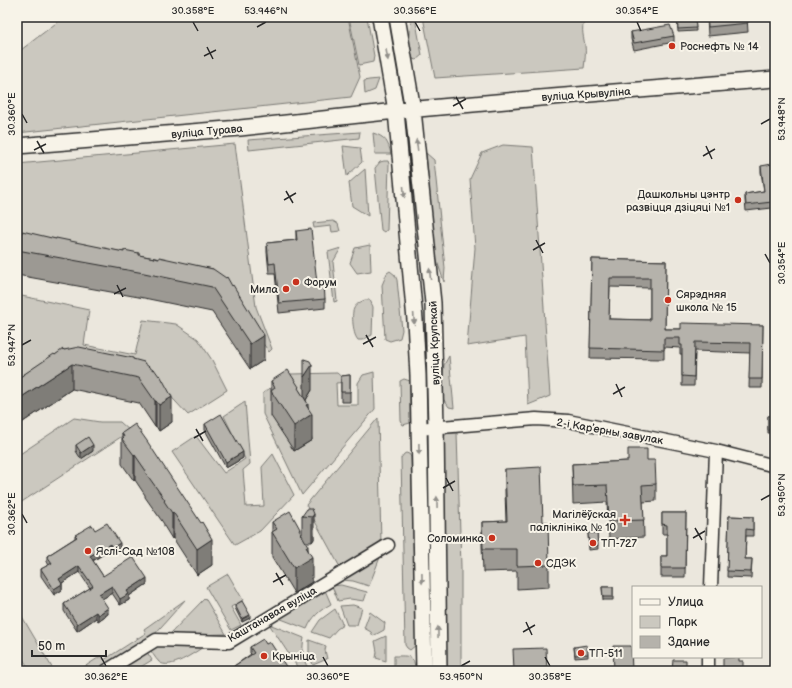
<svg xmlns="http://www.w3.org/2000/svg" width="792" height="688" viewBox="0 0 792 688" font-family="'Balsamiq Sans',sans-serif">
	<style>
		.green { fill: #cbc8bf; stroke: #7b7a75 }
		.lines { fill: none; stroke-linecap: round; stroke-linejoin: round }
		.minor-casing { stroke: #2b2b2b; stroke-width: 15 }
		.major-casing { stroke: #2b2b2b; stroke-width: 18 }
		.minor { stroke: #f7f3e8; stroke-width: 12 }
		.major { stroke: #f7f3e8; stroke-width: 15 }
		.wall { fill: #9c9993; stroke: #2b2b2b; fill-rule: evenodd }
		.shaded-wall { fill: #7f7d78; stroke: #2b2b2b }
		.building { fill: #b5b2ab; stroke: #2b2b2b; fill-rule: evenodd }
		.oneway { fill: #918f8a }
		.ticks { fill: none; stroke: #2b2b2b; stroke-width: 1.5 }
		.poi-dot { fill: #c8321e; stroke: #f7f3e8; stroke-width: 1.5 }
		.labels { text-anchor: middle; stroke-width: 4; stroke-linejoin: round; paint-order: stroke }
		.poi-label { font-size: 11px; fill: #2b2b2b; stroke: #f7f3e8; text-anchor: start }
		.street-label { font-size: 11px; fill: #2b2b2b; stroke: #f7f3e8 }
		.neatline { fill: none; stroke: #2b2b2b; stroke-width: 1.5 }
		.ticks-label { font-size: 10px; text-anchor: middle; fill: #2b2b2b }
	</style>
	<rect width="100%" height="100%" fill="#ebe7dd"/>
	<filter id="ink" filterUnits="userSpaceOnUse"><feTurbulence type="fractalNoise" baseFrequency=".025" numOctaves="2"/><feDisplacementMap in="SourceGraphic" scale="8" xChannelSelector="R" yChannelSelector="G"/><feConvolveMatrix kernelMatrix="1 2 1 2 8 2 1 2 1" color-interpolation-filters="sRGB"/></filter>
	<g filter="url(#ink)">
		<path class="green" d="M64 17H348L360 77 351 97 17 133V53Z
			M349 17H367L374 56 373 62 359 65Z
			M411 17H415L422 55 416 60 413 59 409 48Z
			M423 17H587C580 25 583 35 585 45 586 52 585 60 584 68L435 78Z
			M379 79 375 90 365 94 364 81 369 80Z
			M360 132 359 138 249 150 248 140Z
			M373 133C386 137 388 142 391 154H375Z
			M235 144 256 307 272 349 269 352 224 288 17 246V164Z
			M503 145 533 147 550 396 528 405 525 337 467 346 475 248 470 179 482 153Z
			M343 146 360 148 362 162 347 176Z
			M426 153 434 160 445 268 444 282 435 255Z
			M384 161H388L389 164 387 230 384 232 381 230 375 168 380 162Z
			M365 169 368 216 352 206 349 183Z
			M333 221 338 224 340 231 332 232 331 226 314 228 313 223Z
			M370 245 371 271 357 273 350 263 355 248Z
			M341 248 333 262 337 301 334 302 328 252Z
			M390 271 395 275 397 280 402 330 400 338 390 341 385 339 382 285 387 273Z
			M17 295 89 310 84 345 135 355 143 320 176 324 198 339 212 360 227 390 188 415 151 375 17 382Z
			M365 300H370L373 307 372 335 362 340H358C354 335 354 330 353 324 352 311 352 305 365 300Z
			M449 356 454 408 449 407 441 396 444 365Z
			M374 372 375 409 302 495 263 414V393L291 374 337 373 347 382 336 383 337 405H358V383L363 375Z
			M404 379 410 381V423L403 425 401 421 400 381Z
			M245 402 250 464 243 470 246 507 264 506 262 467 273 454 294 495 260 531 235 545 172 452 196 436 224 473 245 459 224 416Z
			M74 418 100 422H120L130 431 17 505V456Z
			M378 418 381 543 341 569 306 505Z
			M448 433H457L461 567V671H446L444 436Z
			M406 453 409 454 411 457 416 645 410 650 407 648 405 645 401 458 404 454Z
			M382 552 369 586 353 581 342 580Z
			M228 574 243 600 231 607 241 625 231 630 206 587Z
			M341 585 367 592 364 601 350 599 338 601 332 586Z
			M324 588 331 604C320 610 312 617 307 629L276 617Z
			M205 598 226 634 168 636Z
			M185 600 153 636 98 671H78L101 656 104 660 146 633 144 629Z
			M353 605 362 608 357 625H347L340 606Z
			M17 608 54 671H26L29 669 17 649Z
			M335 609 343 625 337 629 329 638 312 632 320 620Z
			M370 612 385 623 384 630 373 636 371 632 364 628Z
			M269 624 304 638C302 649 302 658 308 668L303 671H300Z
			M386 636V661L376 658 377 652 375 641Z
			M309 640 326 646 325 650 327 659 313 665 309 653Z
			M148 646H205C195 652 170 671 159 662 155 658 151 651 148 646Z
			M145 649 152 660 134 671H111Z
			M394 656C408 656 415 654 415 671H394Z"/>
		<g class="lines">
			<g class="minor-casing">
				<path id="minor" d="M418 429 536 419 568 421 716 451 775 466
					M711 587 716 451
					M106 671 156 640 229 642 388 545
					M708 671V657"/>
			</g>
			<g class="major-casing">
				<path id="major" d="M380 17 396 111 415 320 418 375 424 671
					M397 17 413 110 433 303 436 428 439 671
					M17 146 240 128 396 111 540 98 775 79"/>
			</g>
			<use href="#minor" class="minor"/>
			<use href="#major" class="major"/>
		</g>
		<path class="wall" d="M677 17H695L696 31 678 32Z
			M707 17H747L748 32 708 36Z
			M631 32 674 36V42L634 50 631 39Z
			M761 166 774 178H775V228H774L772 208 746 211 745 200V194L764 191 761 172Z
			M296 231 317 283 325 299V308L279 313 275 273H269L267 252V243L296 240Z
			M17 232 213 269 264 360 250 369 212 312 144 298 17 275Z
			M592 259 666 261 665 329H681L763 325 762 388H749L750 353 695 351 694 386H682V354H680V348L664 347V359L590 358ZM610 287 650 288V320L609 319Z
			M64 350 133 359 144 364 172 422 159 431 156 426 155 427 139 403 72 389 17 426V379L55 355Z
			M350 375V402H341V376Z
			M271 381 299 390 304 398 312 390 306 400 308 408 312 440 294 451 271 416Z
			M768 416H775V433H768Z
			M205 424 243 458 226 468 205 430Z
			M122 433 212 565 197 575 173 538 172 539 164 526V524L145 497V495L135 480 134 481 122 464Z
			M76 445 93 451 81 459 76 451Z
			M647 460 656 484V501L643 502 644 537 609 539 607 502 573 504 572 464Z
			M505 469 543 522 549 565V587L517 589V571L483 572 482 545V522L506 521 505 491Z
			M312 509 314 539 312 542H306L308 550 312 582 294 593 272 557V522L300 533 302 534V516Z
			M774 510H775V530H774Z
			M662 513H686L685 577H661V556H667V534H662Z
			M729 516 753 517V536H746L745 559H752L751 578 727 577Z
			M95 530 120 549 112 554 110 550 93 561 103 576 147 584 129 596V600L120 605 112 593 102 599 108 614 98 621 96 618 77 631 64 611V604L90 588 79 572 62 583V590L54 595 41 576V569L49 565 47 562V556L75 538V535Z
			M588 533H597L598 549 589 550Z
			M602 587H613V600H603Z
			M235 605 250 618 242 622 235 608Z
			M266 644 289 671H234V666L251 654 250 653V647Z
			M574 647 588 654V657L575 658Z"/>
		<path class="shaded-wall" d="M264 335V360L250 369V344Z
			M72 364V389L17 426V400Z
			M312 365V390L304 403V377Z
			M172 397V422L159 431V405Z
			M155 401H156V426L155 427Z
			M308 404V417L312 414V440L294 451V426L306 405Z
			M93 445V451L81 459V453Z
			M243 452V458L226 468V462Z
			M134 455H135V480L134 481Z
			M173 512V538L172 539V513Z
			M314 514V539L312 542V517Z
			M212 539V565L197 575V549Z
			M120 543V549L112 554V548Z
			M110 544V550L90 562V556Z
			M308 546V559L312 557V582L294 593V568L306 547Z
			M79 566V572L59 585V579Z
			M147 578V584L129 596V600L120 605V599L127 591Z
			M62 584V590L54 595V589Z
			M112 586V593L99 601V594Z
			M108 608V614L98 621V615Z
			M96 612V618L77 631V624Z
			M250 615V618L242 622V619Z"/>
		<path class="building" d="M677 17H695L696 28 678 29Z
			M707 17H747L748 23 708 27Z
			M670 25 674 36 634 43 631 32Z
			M772 164 774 178H775V222H774L772 202 746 205 745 194 764 191 761 166Z
			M311 229 317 283 324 282 325 299 279 303 275 263 269 264 267 243 297 240 296 231Z
			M22 231 56 239V238L124 252V250L139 253V255L159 259V257L213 269 226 278 227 277 232 286 233 285 264 335 250 344 212 287 144 273 17 250V232L22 233Z
			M592 259 666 261 665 329H681V323L763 325 762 379H749L750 343 695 342 694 377 682 376V345H680V338H664V350L590 348ZM610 278H650V320L609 319Z
			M79 347 133 358V359L144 362V363L153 370 154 369 159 376 160 375 172 397 159 405 156 401H155L139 378 72 364 17 400V379L54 354 55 355 63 349 64 350Z
			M304 359 310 361 312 365 304 377Z
			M288 370 299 387 298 388 308 404 306 405 312 414 294 426 271 391 275 388 271 381Z
			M350 375V392H341V376Z
			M221 414 243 452 226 462 205 424Z
			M768 416H775V430H768Z
			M135 424 147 441 201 523 202 522 212 539 197 549 173 512 172 513 164 501 165 500 145 472 146 471 135 455H134L122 439 124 437 122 433Z
			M88 437 93 445 81 453 76 445Z
			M628 449H647V460H655L656 484 642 485 644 520 609 521 607 485 573 486 572 464 628 461Z
			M541 467 543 522H548L549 565 517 566V549H483L482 522 507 521 505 469Z
			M307 509H312L314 514 312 517 302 516Z
			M774 510H775V518H774Z
			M290 511 300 529 299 530 308 546 306 547 312 557 294 568 272 532 277 529 272 522Z
			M662 513H686L685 568H661V556H667V525L662 524Z
			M729 516 753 517V530L746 529 745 559H752L751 572 727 571Z
			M107 523 120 543 112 548 110 544 90 556 103 576 133 557 147 578 127 591 129 594 120 599 112 586 99 594 108 608 98 615 96 612 77 624 64 604 93 586 79 566 59 579 62 584 54 589 41 569 52 563 47 556 77 537 75 535 92 525 95 530Z
			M588 533H597L598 546 589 547Z
			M602 587H613V597H603Z
			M242 601 250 615 242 619 235 605Z
			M263 639 266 644 270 642 289 671H237L234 666 254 653 250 647Z
			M587 645 588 654 575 655 574 647Z
			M613 646H631L632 671H614Z
			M546 648 547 671H514L513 649Z
			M739 657V661H743V671H723V658Z
			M673 660H686V671H672Z
			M155 667 157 671H150Z"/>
		<defs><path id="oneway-solid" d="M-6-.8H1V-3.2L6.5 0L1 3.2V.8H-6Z"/></defs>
		<g class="oneway">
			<use href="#oneway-solid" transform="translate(387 55) rotate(80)"/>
			<use href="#oneway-solid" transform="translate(417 145) rotate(-97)"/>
			<use href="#oneway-solid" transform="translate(404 192) rotate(85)"/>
			<use href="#oneway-solid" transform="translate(430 274) rotate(-96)"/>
			<use href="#oneway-solid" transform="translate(414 319) rotate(86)"/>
			<use href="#oneway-solid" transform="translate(419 449) rotate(89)"/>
			<use href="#oneway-solid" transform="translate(437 502) rotate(-91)"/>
			<use href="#oneway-solid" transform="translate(422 578) rotate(89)"/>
			<use href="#oneway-solid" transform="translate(438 632) rotate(-91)"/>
		</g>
	</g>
	<path class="ticks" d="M193 22 198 31M415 22 420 31M637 22 641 31M257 27 266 22M207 47 213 59M204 56 216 50M456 97 463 109M453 106 466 99M22 114 27 123M761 124 770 119M37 141 44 153M706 146 712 159M34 150 46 144M703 156 715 149M286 191 293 203M284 200 296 193M536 240 543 253M533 250 545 243M765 254 770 263M117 285 123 297M114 294 126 288M366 335 373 347M363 344 376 337M22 345 31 340M616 384 622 397M613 394 625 387M196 429 203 441M194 438 206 431M446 478 453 491M443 488 455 481M761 500 770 495M22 514 27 523M695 528 702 540M693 538 705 531M276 573 283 585M273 582 286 575M526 622 532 635M523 632 535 625M101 657 106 666M323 657 328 666M545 657 550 666M461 666 470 661"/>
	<g class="poi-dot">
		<circle cx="672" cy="46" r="4"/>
		<circle cx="738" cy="200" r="4"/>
		<circle cx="296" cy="282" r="4"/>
		<circle cx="286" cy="289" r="4"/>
		<circle cx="668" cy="300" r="4"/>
		<path d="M623 514h4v4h4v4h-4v4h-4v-4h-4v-4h4z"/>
		<circle cx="492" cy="538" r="4"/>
		<circle cx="593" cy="543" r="4"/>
		<circle cx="88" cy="551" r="4"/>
		<circle cx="538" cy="563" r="4"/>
		<circle cx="581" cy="653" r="4"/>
		<circle cx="264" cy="656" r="4"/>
	</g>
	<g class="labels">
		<g class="poi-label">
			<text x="680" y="50">Роснефть № 14</text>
			<text x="730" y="198" text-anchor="end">Дашкольны цэнтр<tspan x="730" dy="13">развіцця дзіцяці №1</tspan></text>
			<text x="304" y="286">Форум</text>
			<text x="278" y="293" text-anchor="end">Мила</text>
			<text x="676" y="298">Сярэдняя<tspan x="676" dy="13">школа № 15</tspan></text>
			<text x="616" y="518" text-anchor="end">Магілёўская<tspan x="616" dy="13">паліклініка № 10</tspan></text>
			<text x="484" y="542" text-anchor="end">Соломинка</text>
			<text x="601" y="547">ТП-727</text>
			<text x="96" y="555">Яслі-Сад №108</text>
			<text x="546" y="567">СДЭК</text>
			<text x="589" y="657">ТП-511</text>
			<text x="272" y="660">Крыніца</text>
		</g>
		<g class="street-label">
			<text transform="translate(586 94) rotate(-4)" y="4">вуліца Крывуліна</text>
			<text transform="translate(207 131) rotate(-5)" y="4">вуліца Турава</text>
			<text transform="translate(434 343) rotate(-92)" y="4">вуліца Крупскай</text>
			<text transform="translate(610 431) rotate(10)" y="4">2-і Карʼерны завулак</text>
			<text transform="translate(272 614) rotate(-30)" y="4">Каштанавая вуліца</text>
		</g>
	</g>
	<rect width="792" height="688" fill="none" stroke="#f7f3e8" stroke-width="44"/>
	<rect x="632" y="586" width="130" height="72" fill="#f7f3e8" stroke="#a5a39c"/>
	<rect x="640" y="599" width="20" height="6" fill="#f7f3e8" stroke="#a5a39c"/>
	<text x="668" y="606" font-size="12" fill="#2b2b2b">Улица</text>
	<rect x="640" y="616" width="20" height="12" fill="#cbc8bf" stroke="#a5a39c"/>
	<text x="668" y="626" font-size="12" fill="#2b2b2b">Парк</text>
	<rect x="640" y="636" width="20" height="12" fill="#b5b2ab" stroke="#a5a39c"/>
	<text x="668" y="646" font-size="12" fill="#2b2b2b">Здание</text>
	<path d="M32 650v6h74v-6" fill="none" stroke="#2b2b2b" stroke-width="2"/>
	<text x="38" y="650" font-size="12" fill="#2b2b2b" stroke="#f7f3e8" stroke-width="3" paint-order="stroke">50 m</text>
	<rect x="22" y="22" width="748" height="644" class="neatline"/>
	<g class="ticks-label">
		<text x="193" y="14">30.358°E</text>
		<text x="266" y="14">53.946°N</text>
		<text x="415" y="14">30.356°E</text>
		<text x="637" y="14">30.354°E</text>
		<text transform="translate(11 114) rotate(-90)" y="4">30.360°E</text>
		<text transform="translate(781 119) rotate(-90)" y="4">53.948°N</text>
		<text transform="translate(781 263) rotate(-90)" y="4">30.354°E</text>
		<text transform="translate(11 345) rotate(-90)" y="4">53.947°N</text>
		<text transform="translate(781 495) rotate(-90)" y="4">53.950°N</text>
		<text transform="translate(11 514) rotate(-90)" y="4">30.362°E</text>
		<text x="106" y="680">30.362°E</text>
		<text x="328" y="680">30.360°E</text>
		<text x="461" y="680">53.950°N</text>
		<text x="550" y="680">30.358°E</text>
	</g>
</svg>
